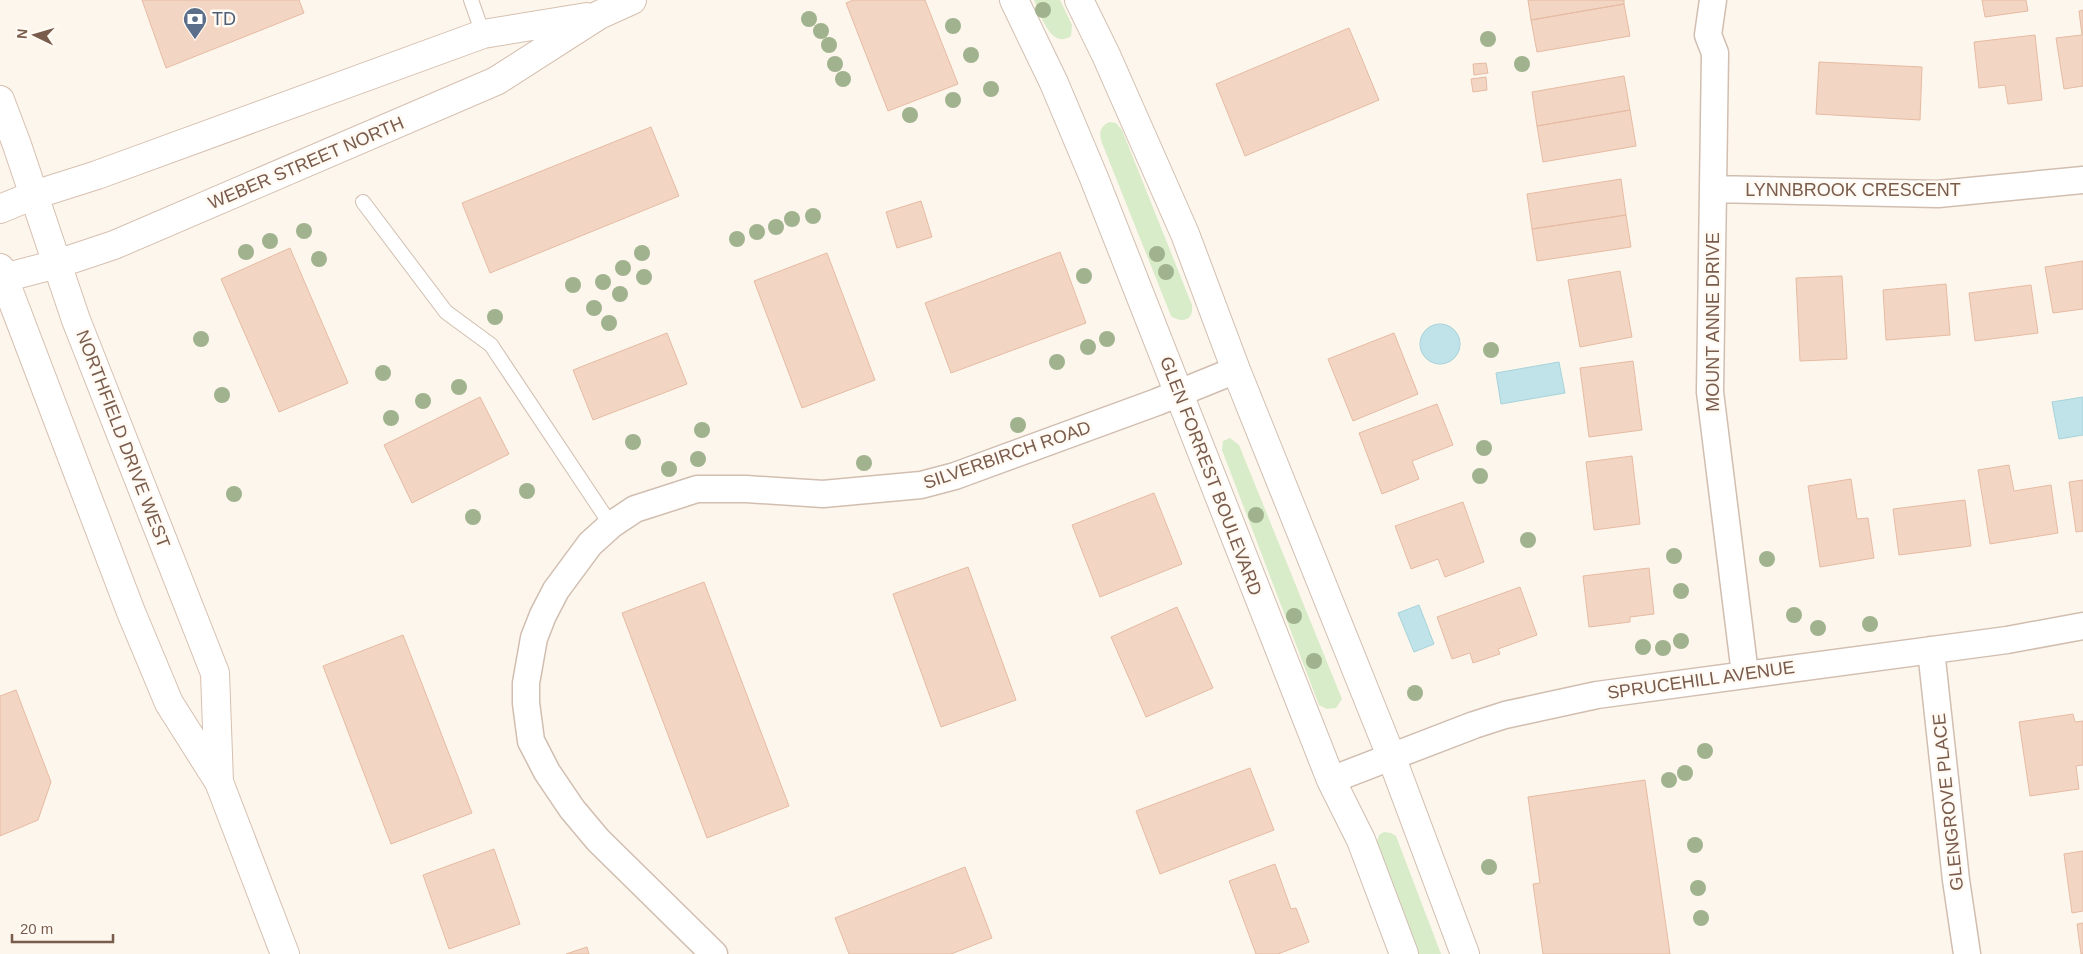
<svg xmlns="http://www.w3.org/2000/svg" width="2083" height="954" viewBox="0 0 2083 954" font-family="Arial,sans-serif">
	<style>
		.green { fill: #d8ecc9 }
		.water { fill: #bfe3e8; stroke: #a5d3da }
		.building { fill: #f3d5c3; stroke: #e6bba3 }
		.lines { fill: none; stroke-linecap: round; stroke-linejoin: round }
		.service-casing { stroke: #d1beb0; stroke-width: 16 }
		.minor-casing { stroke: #d1beb0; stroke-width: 29 }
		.tertiary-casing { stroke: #d1beb0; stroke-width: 30 }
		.secondary-casing { stroke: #d6c0b0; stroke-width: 30 }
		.service { stroke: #fff; stroke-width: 14 }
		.minor { stroke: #fff; stroke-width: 26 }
		.tertiary { stroke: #fff; stroke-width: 28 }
		.secondary { stroke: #fff; stroke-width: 28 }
		.tree { fill: #a0b28e }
		.labels { text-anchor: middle; stroke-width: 5; stroke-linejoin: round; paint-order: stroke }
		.service-label { font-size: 18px; fill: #4e5e75; stroke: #fffaf3; text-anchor: start }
		.street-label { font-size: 18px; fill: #7a5c4d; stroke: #fffaf3 }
	</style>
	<rect width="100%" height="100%" fill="#fdf6ec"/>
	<path class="green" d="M1034 0H1060L1072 25 1071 36C1051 50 1041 15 1034 0Z
		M1110 122 1116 123 1122 130 1192 305C1194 320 1182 324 1171 316L1102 143C1099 134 1099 126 1110 122Z
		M1230 438 1239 445 1342 699 1336 708 1327 709 1319 705 1222 450 1223 441Z
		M1384 832 1391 833 1396 836 1441 954H1417L1376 845 1379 835Z"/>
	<path class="water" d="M1420 344a20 20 0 1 1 40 0a20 20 0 1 1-40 0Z
		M1559 362 1565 393 1501 404 1496 373Z
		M2083 397V435L2059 439 2052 402Z
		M1419 605 1434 644 1414 652 1398 613Z"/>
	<path class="building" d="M142 0H299L304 13 166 68Z
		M853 0H925L958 84 888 111 846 3Z
		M1528 0H1624V4L1531 20Z
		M1982 0H2026L2028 11 1985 17Z
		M1624 4 1630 36 1537 52 1531 20Z
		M2083 10V86L2064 89 2056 38 2082 35 2079 11Z
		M1349 28 1379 100 1245 156 1216 84Z
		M2035 35 2042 100 2008 104 2005 85 1979 88 1974 42Z
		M1819 62 1922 67 1920 120 1816 114Z
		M1486 63 1488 73 1474 75 1473 64Z
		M1624 76 1630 110 1537 126 1532 92Z
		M1486 77 1487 90 1473 92 1471 79Z
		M1630 110 1636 146 1543 162 1537 126Z
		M651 127 679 196 490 273 462 203Z
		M1621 179 1626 215 1532 229 1527 194Z
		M921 201 932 237 897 248 886 212Z
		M1626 215 1631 247 1537 261 1532 229Z
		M290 248 348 383 279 412 221 279Z
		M1060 252 1086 323 951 373 925 303Z
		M827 253 875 380 802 408 754 281Z
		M2083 261V309L2053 313 2045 267Z
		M1620 271 1632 337 1580 347 1568 280Z
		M1842 276 1847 359 1800 361 1796 278Z
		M1946 284 1950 335 1886 340 1883 290Z
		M2031 285 2038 333 1975 341 1969 293Z
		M667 333 687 384 593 420 573 370Z
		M1394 333 1418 394 1353 421 1328 359Z
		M1633 361 1642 430 1589 437 1580 368Z
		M480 397 509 454 412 503 384 445Z
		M1437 404 1453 445 1412 461 1419 479 1382 494 1359 433Z
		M1632 456 1640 524 1594 530 1586 462Z
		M2009 465 2014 491 2051 485 2058 533 1990 544 1978 470Z
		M1851 479 1857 519 1868 518 1874 558 1820 567 1808 486Z
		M2083 480V531L2076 532 2069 482Z
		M1154 493 1182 564 1100 597 1072 525Z
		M1965 500 1971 546 1899 555 1893 509Z
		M1463 502 1484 562 1445 577 1438 559 1411 569 1395 526Z
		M968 567 1016 700 941 727 893 594Z
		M1649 568 1654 614 1630 617V622L1589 627 1583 576Z
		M704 582 789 806 707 838 622 613Z
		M1520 587 1537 635 1498 649 1500 654 1473 663 1470 653 1452 659 1437 617Z
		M1177 607 1213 688 1146 717 1111 637Z
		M403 635 472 813 391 844 323 666Z
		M16 690 51 782 38 820 0 836V696Z
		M2073 714 2075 722 2083 721V765L2076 766 2079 789 2030 796 2019 722Z
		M1250 768 1274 830 1160 874 1136 811Z
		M1645 780 1670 954H1543L1533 884 1540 883 1528 797Z
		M494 849 520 924 449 949 423 875Z
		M2083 851V911L2072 913 2064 854Z
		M1275 864 1291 909 1296 908 1309 942 1278 954H1256L1229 881Z
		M965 867 992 938 951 954H849L835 918Z
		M2083 923V954H2081L2077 924Z
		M587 947 589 954H566Z"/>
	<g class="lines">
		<g class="service-casing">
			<path id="service" d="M471 0 483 34
				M363 202 446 312 491 345 611 525"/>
		</g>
		<g class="minor-casing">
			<path id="minor" d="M1713 0 1708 35 1715 53 1710 392 1745 674
				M1713 189 1938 194 2083 180
				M1931 650 1956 880 1967 954
				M1331 780 1474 725 1505 715 1597 695 2007 640 2083 626
				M714 954 598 840 572 809 547 772 531 741 526 703V683L534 638 543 615 556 590 590 544 611 525 635 509 697 489H746L823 494 921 485 955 476 1157 402 1236 370"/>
		</g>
		<g class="tertiary-casing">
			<path id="tertiary" d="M1014 0 1054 83 1094 178 1331 780 1361 840 1404 954
				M1079 0 1106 55 1185 234 1236 370 1391 756 1465 954"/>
		</g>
		<g class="secondary-casing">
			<path id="secondary" d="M0 100 17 145 76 320 215 673 219 782
				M0 209 34 195 97 175 483 34 587 17
				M0 268 131 612 169 703 219 782 285 954
				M0 279 57 264 114 245 496 81 599 15 632 0"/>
		</g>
		<use href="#service" class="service"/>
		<use href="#minor" class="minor"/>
		<use href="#tertiary" class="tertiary"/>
		<use href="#secondary" class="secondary"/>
	</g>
	<g class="tree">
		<circle cx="1043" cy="10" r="8"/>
		<circle cx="809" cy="19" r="8"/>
		<circle cx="953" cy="26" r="8"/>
		<circle cx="821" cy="31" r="8"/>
		<circle cx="1488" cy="39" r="8"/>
		<circle cx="829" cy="45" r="8"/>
		<circle cx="971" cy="55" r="8"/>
		<circle cx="835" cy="64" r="8"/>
		<circle cx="1522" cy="64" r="8"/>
		<circle cx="843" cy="79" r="8"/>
		<circle cx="991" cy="89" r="8"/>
		<circle cx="953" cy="100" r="8"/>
		<circle cx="910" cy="115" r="8"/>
		<circle cx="813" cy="216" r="8"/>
		<circle cx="792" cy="219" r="8"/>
		<circle cx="776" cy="227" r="8"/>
		<circle cx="304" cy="231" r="8"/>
		<circle cx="757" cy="232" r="8"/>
		<circle cx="737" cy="239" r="8"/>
		<circle cx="270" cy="241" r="8"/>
		<circle cx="246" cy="252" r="8"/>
		<circle cx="642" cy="253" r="8"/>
		<circle cx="1157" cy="254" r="8"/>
		<circle cx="319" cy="259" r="8"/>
		<circle cx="623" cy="268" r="8"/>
		<circle cx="1166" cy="272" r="8"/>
		<circle cx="1084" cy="276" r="8"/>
		<circle cx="644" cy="277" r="8"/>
		<circle cx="603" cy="282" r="8"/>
		<circle cx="573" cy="285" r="8"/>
		<circle cx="620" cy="294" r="8"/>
		<circle cx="594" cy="308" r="8"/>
		<circle cx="495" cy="317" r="8"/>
		<circle cx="609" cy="323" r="8"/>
		<circle cx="201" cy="339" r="8"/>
		<circle cx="1107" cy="339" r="8"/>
		<circle cx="1088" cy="347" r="8"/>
		<circle cx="1491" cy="350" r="8"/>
		<circle cx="1057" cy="362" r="8"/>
		<circle cx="383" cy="373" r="8"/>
		<circle cx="459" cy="387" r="8"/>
		<circle cx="222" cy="395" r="8"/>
		<circle cx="423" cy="401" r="8"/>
		<circle cx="391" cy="418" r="8"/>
		<circle cx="1018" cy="425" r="8"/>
		<circle cx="702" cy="430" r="8"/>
		<circle cx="633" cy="442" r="8"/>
		<circle cx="1484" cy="448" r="8"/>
		<circle cx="698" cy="459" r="8"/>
		<circle cx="864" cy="463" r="8"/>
		<circle cx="669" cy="469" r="8"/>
		<circle cx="1480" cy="476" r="8"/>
		<circle cx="527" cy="491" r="8"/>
		<circle cx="234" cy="494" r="8"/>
		<circle cx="1256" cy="515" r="8"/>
		<circle cx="473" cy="517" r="8"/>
		<circle cx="1528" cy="540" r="8"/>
		<circle cx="1674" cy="556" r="8"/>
		<circle cx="1767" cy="559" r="8"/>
		<circle cx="1681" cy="591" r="8"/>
		<circle cx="1794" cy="615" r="8"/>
		<circle cx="1294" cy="616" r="8"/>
		<circle cx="1870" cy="624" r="8"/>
		<circle cx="1818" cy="628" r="8"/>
		<circle cx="1681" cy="641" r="8"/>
		<circle cx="1643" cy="647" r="8"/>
		<circle cx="1663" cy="648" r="8"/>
		<circle cx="1314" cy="661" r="8"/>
		<circle cx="1415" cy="693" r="8"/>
		<circle cx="1705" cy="751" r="8"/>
		<circle cx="1685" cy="773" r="8"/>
		<circle cx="1669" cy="780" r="8"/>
		<circle cx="1695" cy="845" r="8"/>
		<circle cx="1489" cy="867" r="8"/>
		<circle cx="1698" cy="888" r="8"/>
		<circle cx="1701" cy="918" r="8"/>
	</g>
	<defs>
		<g id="bank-pin" transform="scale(1.25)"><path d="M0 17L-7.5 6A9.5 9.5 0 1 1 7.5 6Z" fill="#5c6f8a" stroke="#fffaf3"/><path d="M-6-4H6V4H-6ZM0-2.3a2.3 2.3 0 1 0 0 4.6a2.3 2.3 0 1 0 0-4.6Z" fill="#fff"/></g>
	</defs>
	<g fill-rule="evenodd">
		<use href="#bank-pin" x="195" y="19"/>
	</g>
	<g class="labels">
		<g class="service-label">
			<text x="212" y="25">TD</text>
		</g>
		<g class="street-label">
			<text transform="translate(306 163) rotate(-23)" y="6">WEBER STREET NORTH</text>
			<text x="1853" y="196">LYNNBROOK CRESCENT</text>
			<text transform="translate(1713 322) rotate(-90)" y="6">MOUNT ANNE DRIVE</text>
			<text transform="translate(123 439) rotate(69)" y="6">NORTHFIELD DRIVE WEST</text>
			<text transform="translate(1007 455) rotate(-19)" y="6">SILVERBIRCH ROAD</text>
			<text transform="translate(1211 476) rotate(69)" y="6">GLEN FORREST BOULEVARD</text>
			<text transform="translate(1701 680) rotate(-8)" y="6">SPRUCEHILL AVENUE</text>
			<text transform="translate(1948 802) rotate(-96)" y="6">GLENGROVE PLACE</text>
		</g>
	</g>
	<g transform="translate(35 35) rotate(275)" stroke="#fffaf3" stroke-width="4" paint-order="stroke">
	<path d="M0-4L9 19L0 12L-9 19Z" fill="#7a5c4d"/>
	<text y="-8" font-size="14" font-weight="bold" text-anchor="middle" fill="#7a5c4d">N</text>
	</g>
	<path d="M12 934v8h101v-8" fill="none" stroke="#7a5c4d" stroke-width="2.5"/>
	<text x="20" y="934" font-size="15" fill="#7a5c4d" stroke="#fffaf3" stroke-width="4" paint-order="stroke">20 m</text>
</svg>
